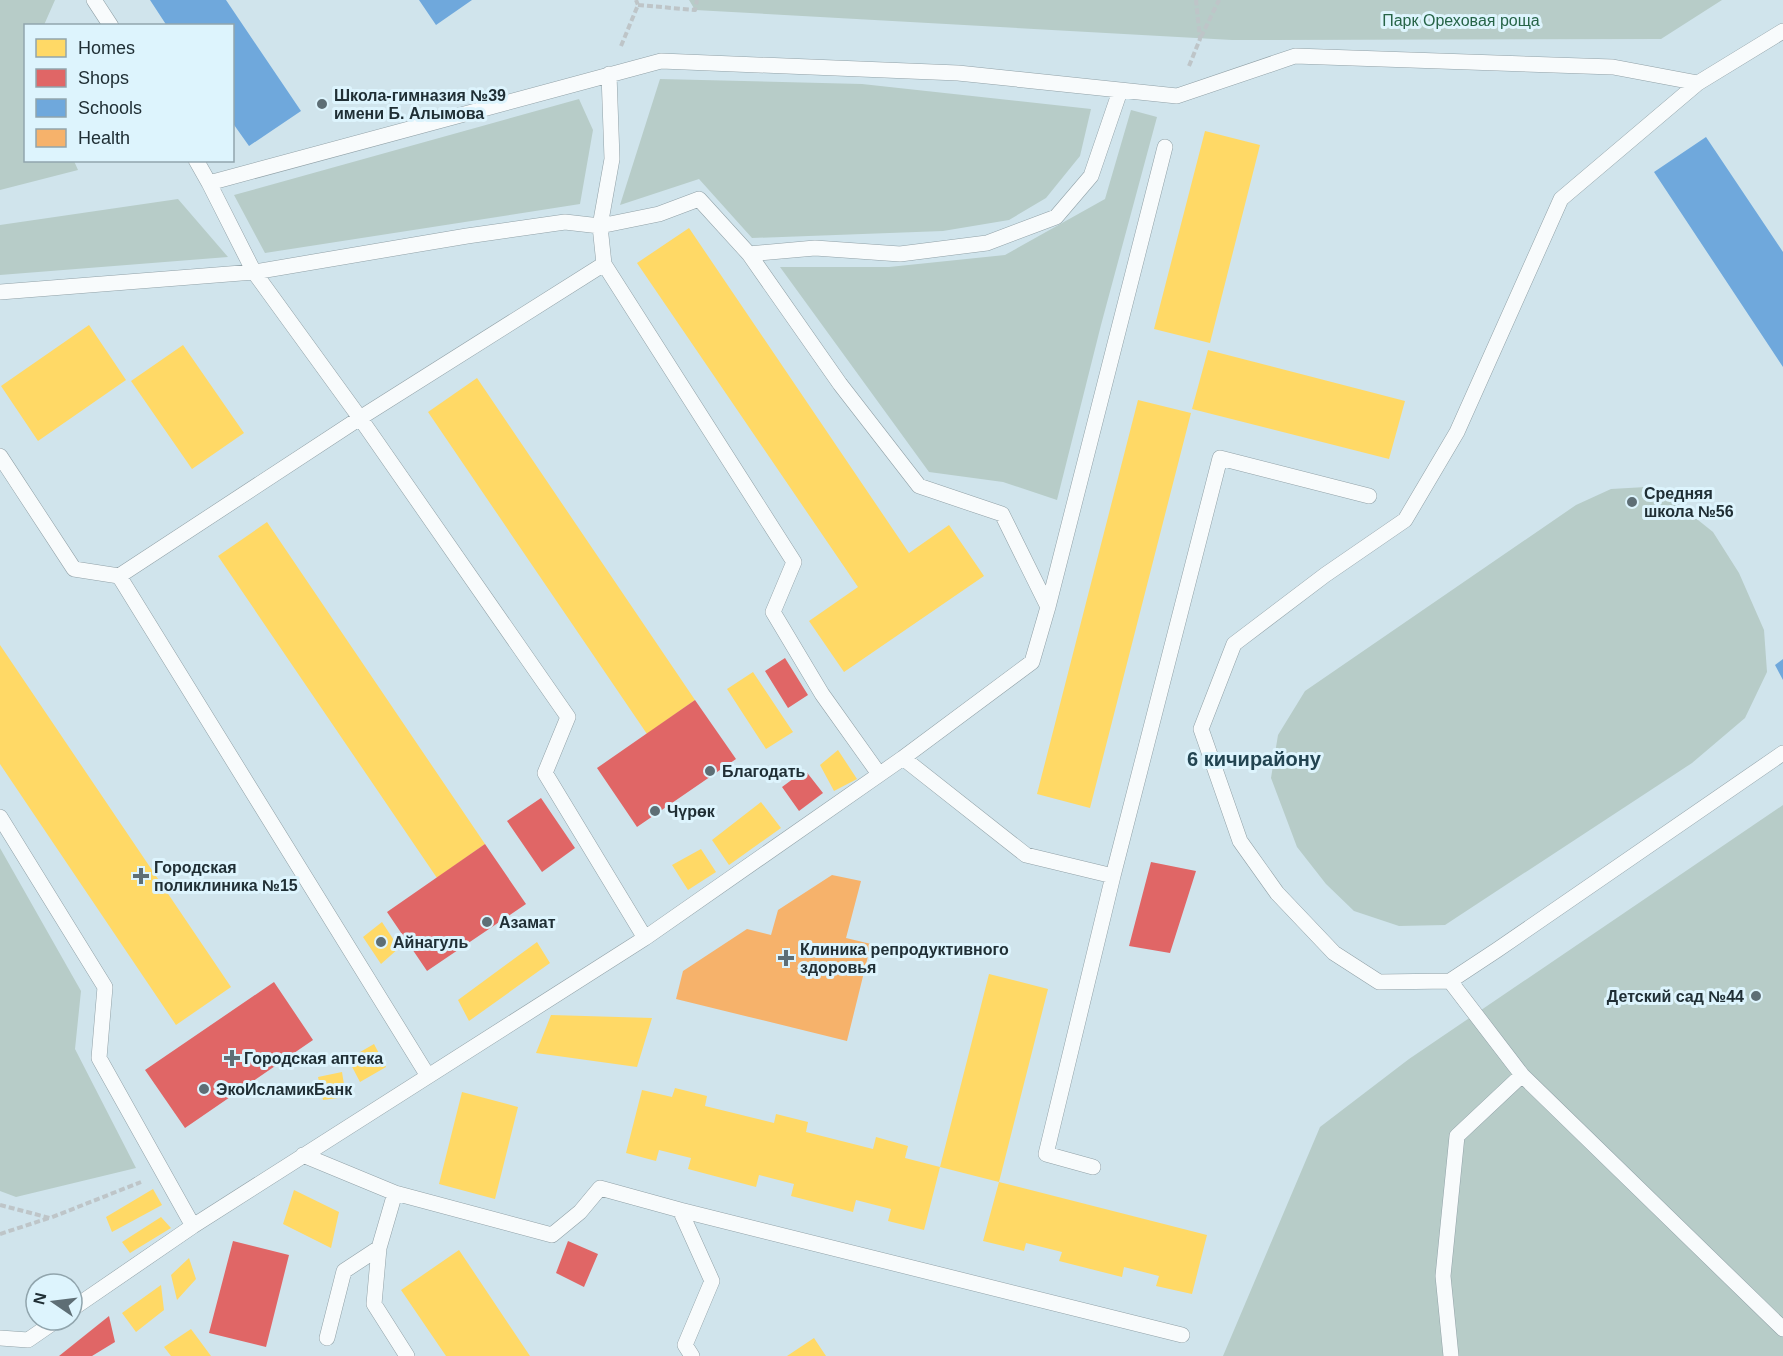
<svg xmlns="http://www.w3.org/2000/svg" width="1783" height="1356" viewBox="0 0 1783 1356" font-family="Helvetica,sans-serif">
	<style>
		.green { fill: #b7ccc8 }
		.homes { fill: #ffd966 }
		.shops { fill: #e06666 }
		.schools { fill: #6fa8dc }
		.health { fill: #f6b26b }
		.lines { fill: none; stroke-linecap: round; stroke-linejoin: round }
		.lane-casing { stroke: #91a1a7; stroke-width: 16 }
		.path { stroke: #bec5c8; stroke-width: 4; stroke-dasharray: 6 3; stroke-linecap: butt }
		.lane { stroke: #f8fbfc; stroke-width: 15 }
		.poi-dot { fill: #5e6e75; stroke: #ddf4fd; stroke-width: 2 }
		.labels { text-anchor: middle; stroke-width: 6; stroke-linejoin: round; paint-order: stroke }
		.park-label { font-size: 16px; fill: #266447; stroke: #ddf4fd }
		.poi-label { font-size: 16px; font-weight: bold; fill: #202f35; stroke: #ddf4fd; text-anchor: start }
		.quarter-label { font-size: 20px; font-weight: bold; fill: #224451; stroke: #ddf4fd }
	</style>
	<rect width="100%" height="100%" fill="#d0e4ec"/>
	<path class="green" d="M0 0H55L44 25 26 26V160L74 161 78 170 0 190Z
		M689 0H1722L1661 39 1232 40 695 10Z
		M660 79 862 84 1091 109 1080 156 1046 198 1009 220 943 231 752 238 699 179 620 205Z
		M579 99 593 130 580 204 265 253 234 195Z
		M1131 110 1157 117 1101 325 1057 500 1003 482 929 472 780 267H889L1005 255 1105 199Z
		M178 199 228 257 0 275V225Z
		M1646 487 1673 500 1713 532 1739 573 1764 630 1767 672 1745 718 1692 763 1445 925 1399 926 1354 911 1326 884 1297 847 1271 778 1278 735 1305 691 1576 505 1611 489Z
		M1783 805V1356H1223L1320 1127 1409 1059Z
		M0 848 81 991 75 1049 136 1168 16 1197 0 1191Z"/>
	<path class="homes" d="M1205 131 1260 145 1210 343 1154 329Z
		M689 228 909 553 949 525 984 576 844 672 809 621 858 587 637 263Z
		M89 325 126 380 38 441 1 386Z
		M183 345 244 433 192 469 131 381Z
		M1208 350 1405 401 1389 459 1192 409Z
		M477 378 695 700 647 734 428 412Z
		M1138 400 1191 413 1090 808 1037 794Z
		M267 522 485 844 437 878 218 556Z
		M0 645 231 987 176 1025 0 764Z
		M753 672 793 732 766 749 727 689Z
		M838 750 857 779 834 791 820 765Z
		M761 802 781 828 729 865 712 840Z
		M701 849 716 872 688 890 672 865Z
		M382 922 399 948 381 964 363 937Z
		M537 942 550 963 469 1021 458 1000Z
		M989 974 1048 989 999 1182 1207 1235 1192 1294 1156 1286 1159 1276 1124 1267 1122 1277 1059 1261 1062 1252 1026 1243 1024 1251 983 1241 999 1182 940 1167Z
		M551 1015 652 1018 637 1067 536 1053Z
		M374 1044 386 1067 360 1082 348 1059Z
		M342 1072 346 1097 323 1100 318 1077Z
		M675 1088 707 1096 705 1106 774 1123 776 1114 808 1122 806 1132 873 1149 876 1137 908 1146 905 1158 940 1167 924 1230 888 1221 891 1209 856 1200 853 1212 791 1196 794 1184 759 1175 756 1187 688 1169 691 1158 659 1150 656 1161 626 1153 642 1090 672 1097Z
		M462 1092 518 1107 495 1199 439 1184Z
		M153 1189 162 1205 112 1232 106 1217Z
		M294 1190 339 1212 331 1248 283 1224Z
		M161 1217 171 1228 130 1253 122 1242Z
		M459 1250 530 1356H446L401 1290Z
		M189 1258 196 1279 177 1300 171 1275Z
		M161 1285 164 1310 136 1332 122 1313Z
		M191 1329 211 1356H171L164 1347Z
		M814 1338 826 1356H787Z"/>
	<path class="shops" d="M785 658 808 695 788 708 765 671Z
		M695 700 736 759 637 827 597 768Z
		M805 770 823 793 799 811 782 787Z
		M541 798 575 848 542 872 507 821Z
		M485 844 526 904 427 971 387 912Z
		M1151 862 1196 871 1170 953 1129 946Z
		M274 982 313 1040 185 1128 145 1070Z
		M233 1241 289 1255 266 1347 209 1333Z
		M568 1241 598 1254 584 1287 556 1273Z
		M109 1316 115 1342 92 1356H59Z"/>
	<path class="schools" d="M150 0H226L301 111 249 146 232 122V26H167Z
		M419 0H472L436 25Z
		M1706 137 1783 252V367L1654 172Z
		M1783 659V680L1775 665Z"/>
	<path class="health" d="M832 875 861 881 846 938 871 944 847 1041 676 999 683 971 747 929 771 935 778 910Z"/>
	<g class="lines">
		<g class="lane-casing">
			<path id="lane" d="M94 0 111 26
				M1783 31 1698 83 1561 199 1457 432 1405 520 1325 575 1234 644 1201 729 1240 841 1277 893 1334 953 1379 982 1450 981 1497 950 1783 753
				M609 74 612 159 600 226 659 214 699 199 749 254 840 384 919 486 1002 514 1048 607
				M196 160 209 183
				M749 254 815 248 900 254 987 243 1056 217 1091 176 1120 91
				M604 264 794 562 773 612 822 694 879 774
				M0 292 254 272 467 236 565 222 600 226 604 264 360 418 119 576 428 1076
				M0 456 74 569 119 576
				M903 758 1032 662 1048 607 1165 147
				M0 817 105 987 99 1058 193 1226
				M645 938 545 773 568 717 360 418 254 272 209 183 661 61 958 73 1177 96 1295 56 1613 67 1698 83
				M1450 981 1522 1075 1457 1136 1443 1276 1451 1356
				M1522 1075 1783 1329
				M303 1155 395 1193 379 1248 374 1304 407 1356
				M1093 1167 1046 1154 1113 876
				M395 1193 552 1235 580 1212 600 1188 680 1210 1182 1335
				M680 1210 712 1281 685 1345 692 1356
				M72 1309 193 1226 645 938 903 758 1026 855 1113 876 1220 458 1369 496
				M0 1338 28 1340 57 1320
				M327 1338 344 1271 379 1248"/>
		</g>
		<path class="path" d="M638 5 695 10 697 0
			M1201 37 1219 0
			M621 46 638 5 636 0
			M1189 66 1200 39 1196 0
			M0 1205 50 1218 141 1182
			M0 1234 49 1218"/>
		<use href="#lane" class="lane"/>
	</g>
	<g class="poi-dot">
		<circle cx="322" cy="104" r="6"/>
		<circle cx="1632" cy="502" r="6"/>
		<circle cx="710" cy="771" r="6"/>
		<circle cx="655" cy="811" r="6"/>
		<path d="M138 867h6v6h6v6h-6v6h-6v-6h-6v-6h6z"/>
		<circle cx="487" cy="922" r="6"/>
		<circle cx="381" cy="942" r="6"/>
		<path d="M783 949h6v6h6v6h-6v6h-6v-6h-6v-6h6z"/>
		<circle cx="1756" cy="996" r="6"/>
		<path d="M229 1049h6v6h6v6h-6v6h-6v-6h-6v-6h6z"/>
		<circle cx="204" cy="1089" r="6"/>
	</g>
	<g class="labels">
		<g class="park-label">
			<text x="1461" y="26">Парк Ореховая роща</text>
		</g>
		<g class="poi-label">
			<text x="334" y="101">Школа-гимназия №39<tspan x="334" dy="18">имени Б. Алымова</tspan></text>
			<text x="1644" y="499">Средняя<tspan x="1644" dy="18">школа №56</tspan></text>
			<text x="722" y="777">Благодать</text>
			<text x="667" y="817">Чүрөк</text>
			<text x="154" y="873">Городская<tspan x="154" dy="18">поликлиника №15</tspan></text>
			<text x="499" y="928">Азамат</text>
			<text x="393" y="948">Айнагуль</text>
			<text x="800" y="955">Клиника репродуктивного<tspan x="800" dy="18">здоровья</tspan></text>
			<text x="1744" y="1002" text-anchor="end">Детский сад №44</text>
			<text x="244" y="1064">Городская аптека</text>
			<text x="216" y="1095">ЭкоИсламикБанк</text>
		</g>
		<g class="quarter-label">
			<text x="1254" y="766">6 кичирайону</text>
		</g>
	</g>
	<rect x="24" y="24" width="210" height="138" fill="#ddf4fd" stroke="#91a5ad" stroke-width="1.5"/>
	<rect x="36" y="39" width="30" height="18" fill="#ffd966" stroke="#91a5ad" stroke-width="1.5"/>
	<text x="78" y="54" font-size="18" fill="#202f35">Homes</text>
	<rect x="36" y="69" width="30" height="18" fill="#e06666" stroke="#91a5ad" stroke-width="1.5"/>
	<text x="78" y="84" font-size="18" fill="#202f35">Shops</text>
	<rect x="36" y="99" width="30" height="18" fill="#6fa8dc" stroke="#91a5ad" stroke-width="1.5"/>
	<text x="78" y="114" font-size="18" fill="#202f35">Schools</text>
	<rect x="36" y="129" width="30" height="18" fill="#f6b26b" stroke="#91a5ad" stroke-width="1.5"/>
	<text x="78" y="144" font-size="18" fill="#202f35">Health</text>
	<g transform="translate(54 1302) rotate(284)"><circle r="28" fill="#ddf4fd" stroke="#91a5ad" stroke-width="1.5"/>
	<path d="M0-4.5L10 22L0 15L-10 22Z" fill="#5e6e75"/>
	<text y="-9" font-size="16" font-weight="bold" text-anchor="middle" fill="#202f35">N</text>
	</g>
</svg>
